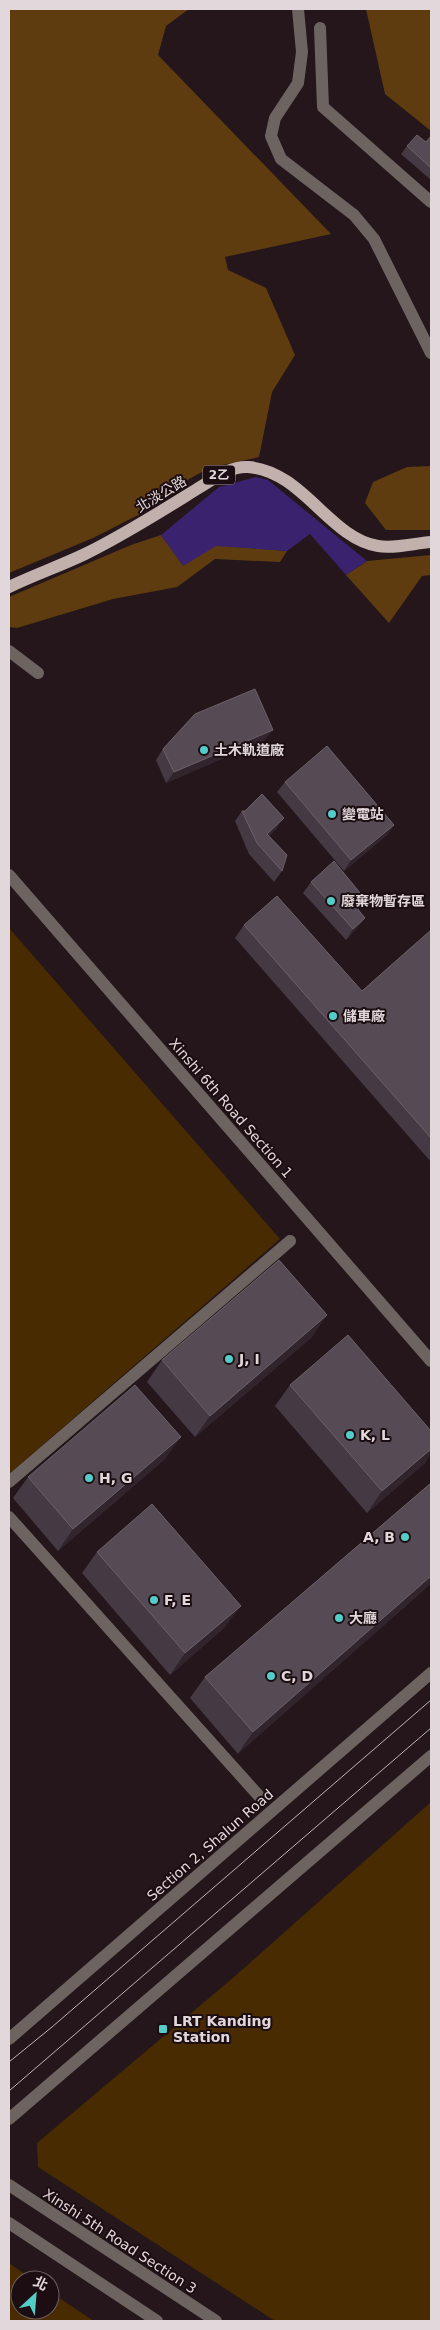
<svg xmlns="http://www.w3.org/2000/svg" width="440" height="2330" viewBox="0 0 440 2330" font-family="'DejaVu Sans','Noto Sans TC',sans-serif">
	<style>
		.green { fill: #492b02 }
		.forest { fill: #5e3c0f }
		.water { fill: #3a226e }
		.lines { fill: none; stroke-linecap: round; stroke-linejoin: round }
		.minor { stroke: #6d6462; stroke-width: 12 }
		.major { stroke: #c1b0ac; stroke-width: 12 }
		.tram { stroke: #beb2b5; stroke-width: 1 }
		.wall { fill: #453a44 }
		.shaded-wall { fill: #31242d }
		.building { fill: #564b54; stroke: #6c6169 }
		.poi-dot { fill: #54cdc8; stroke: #1b0d11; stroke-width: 2 }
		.labels { text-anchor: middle; stroke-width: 4; stroke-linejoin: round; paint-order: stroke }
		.shield { fill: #1b0d11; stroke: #a69a9e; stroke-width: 1 }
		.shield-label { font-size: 12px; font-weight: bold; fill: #e2d7da }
		.street-label { font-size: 14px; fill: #e2d7da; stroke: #1b0d11 }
		.poi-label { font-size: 14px; font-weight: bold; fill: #e2d7da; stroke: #1b0d11; text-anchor: start }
	</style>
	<rect width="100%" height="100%" fill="#24161a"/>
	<path class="green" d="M9 928 280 1239 9 1474Z
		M431 1802V2321H275L38 2167 37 2143 234 1977Z
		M9 2263 33 2280H20V2310H50V2292L94 2321H9Z"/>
	<path class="forest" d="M9 9H189L166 26 158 55 331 234 225 257 228 270 266 288 295 355 272 392 259 457 209 468 173 488 140 514 93 538 9 573Z
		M366 9H431V131L385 94Z
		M431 466V530H386L365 503 373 482 407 467Z
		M161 535 183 565 216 545 287 551 280 562 215 559 177 587 113 599 17 628 9 627V597L131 545Z
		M431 555V575L422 576 389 623 346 575 367 561Z"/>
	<path class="water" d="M256 477 268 480 367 561 346 575 310 534 287 551 216 546 183 566 161 535 219 487Z"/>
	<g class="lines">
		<path class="minor" d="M298 9 302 52 298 83 275 118 271 136 281 159 354 215 374 239 431 353
			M320 28 323 107 431 202
			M9 651 38 673
			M9 875 431 1361
			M9 1482 290 1241
			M9 1517 259 1796
			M9 2039 431 1673
			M9 2119 431 1756
			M9 2185 216 2321
			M9 2223 157 2321"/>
		<path class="major" d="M9 587C34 575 60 566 85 554 124 535 160 512 197 489 213 480 228 466 248 467 303 471 329 538 378 546 395 549 415 543 431 542"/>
		<path class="tram" d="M9 2062 52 2027 431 1700
			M9 2091 431 1728"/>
	</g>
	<path class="wall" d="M431 136V180L401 154 407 146 426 142Z
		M265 740 166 783 156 760 163 749Z
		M285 782 394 825 386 836 344 871 277 792Z
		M242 811 277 828 269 836 282 871 274 882 249 854 235 821Z
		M311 882 365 899 358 909 365 918 357 928 346 940 303 893Z
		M244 925 362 991 431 930V1162L235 938Z
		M312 1337 195 1437 147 1382 162 1360Z
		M290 1385 425 1463 367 1513 275 1406Z
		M165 1459 58 1551 13 1498 28 1477Z
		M431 1483 238 1754 190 1698 205 1677Z
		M97 1552 225 1627 170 1675 82 1573Z"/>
	<path class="shaded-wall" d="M273 730 265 740 166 783 174 772Z
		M284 818 277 828 259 845 267 834Z
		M394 825 386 836 344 871 351 860Z
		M365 899 358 910 356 907Z
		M365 918 357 928 346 940 353 929Z
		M327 1315 312 1337 195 1437 210 1416Z
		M181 1437 165 1459 58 1551 73 1529Z
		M431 1449V1454L425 1463 367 1513 382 1491Z
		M431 1576V1584L238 1754 253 1732Z
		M241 1606 225 1627 170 1675 185 1653Z"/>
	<path class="building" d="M417 135 426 142 431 136V168L407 146Z
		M255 689 273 730 174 772 163 749 195 714Z
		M327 746 394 825 351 860 285 782Z
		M262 794 284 818 267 834 287 855 282 871 257 843 242 811H245Z
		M334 861 365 899 356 907 365 918 353 929 311 882Z
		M277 896 362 991 431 930V1138L244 925Z
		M279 1260 327 1315 210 1416 162 1360Z
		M348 1335 431 1431V1449L382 1491 290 1385Z
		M135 1385 181 1437 73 1529 28 1477Z
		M431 1483V1576L253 1732 205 1677Z
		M152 1504 241 1606 185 1653 97 1552Z"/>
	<g class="poi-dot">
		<circle cx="204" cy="750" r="5"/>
		<circle cx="332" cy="814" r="5"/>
		<circle cx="331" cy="901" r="5"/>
		<circle cx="333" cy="1016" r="5"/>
		<circle cx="229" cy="1359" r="5"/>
		<circle cx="350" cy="1435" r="5"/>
		<circle cx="89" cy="1478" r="5"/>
		<circle cx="405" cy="1537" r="5"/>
		<circle cx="154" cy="1600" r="5"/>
		<circle cx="339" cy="1618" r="5"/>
		<circle cx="271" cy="1676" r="5"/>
		<rect x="158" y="2024" width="10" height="10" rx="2.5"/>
	</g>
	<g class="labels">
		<rect class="shield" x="203" y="465.5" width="32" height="19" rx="4"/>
		<g class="shield-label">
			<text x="219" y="479">2乙</text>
		</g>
		<g class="street-label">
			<text transform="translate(161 494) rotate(-31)" y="5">北淡公路</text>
			<text transform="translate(231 1108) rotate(49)" y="5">Xinshi 6th Road Section 1</text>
			<text transform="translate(210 1845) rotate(-41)" y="5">Section 2, Shalun Road</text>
			<text transform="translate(120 2241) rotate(33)" y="5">Xinshi 5th Road Section 3</text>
		</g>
		<g class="poi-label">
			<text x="214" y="755">土木軌道廠</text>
			<text x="342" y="819">變電站</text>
			<text x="341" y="906">廢棄物暫存區</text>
			<text x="343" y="1021">儲車廠</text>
			<text x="239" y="1364">J, I</text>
			<text x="360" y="1440">K, L</text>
			<text x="99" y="1483">H, G</text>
			<text x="395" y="1542" text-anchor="end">A, B</text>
			<text x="164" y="1605">F, E</text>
			<text x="349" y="1623">大廳</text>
			<text x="281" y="1681">C, D</text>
			<text x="173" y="2026">LRT Kanding<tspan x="173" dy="16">Station</tspan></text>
		</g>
	</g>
	<rect width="440" height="2330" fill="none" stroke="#e2d7da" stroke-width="20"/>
	<g transform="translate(35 2295) rotate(26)"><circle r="24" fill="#1b0d11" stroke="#6b5e61"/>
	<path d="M0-4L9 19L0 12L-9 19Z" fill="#54cdc8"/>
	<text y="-8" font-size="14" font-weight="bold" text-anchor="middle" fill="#e2d7da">北</text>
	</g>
</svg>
